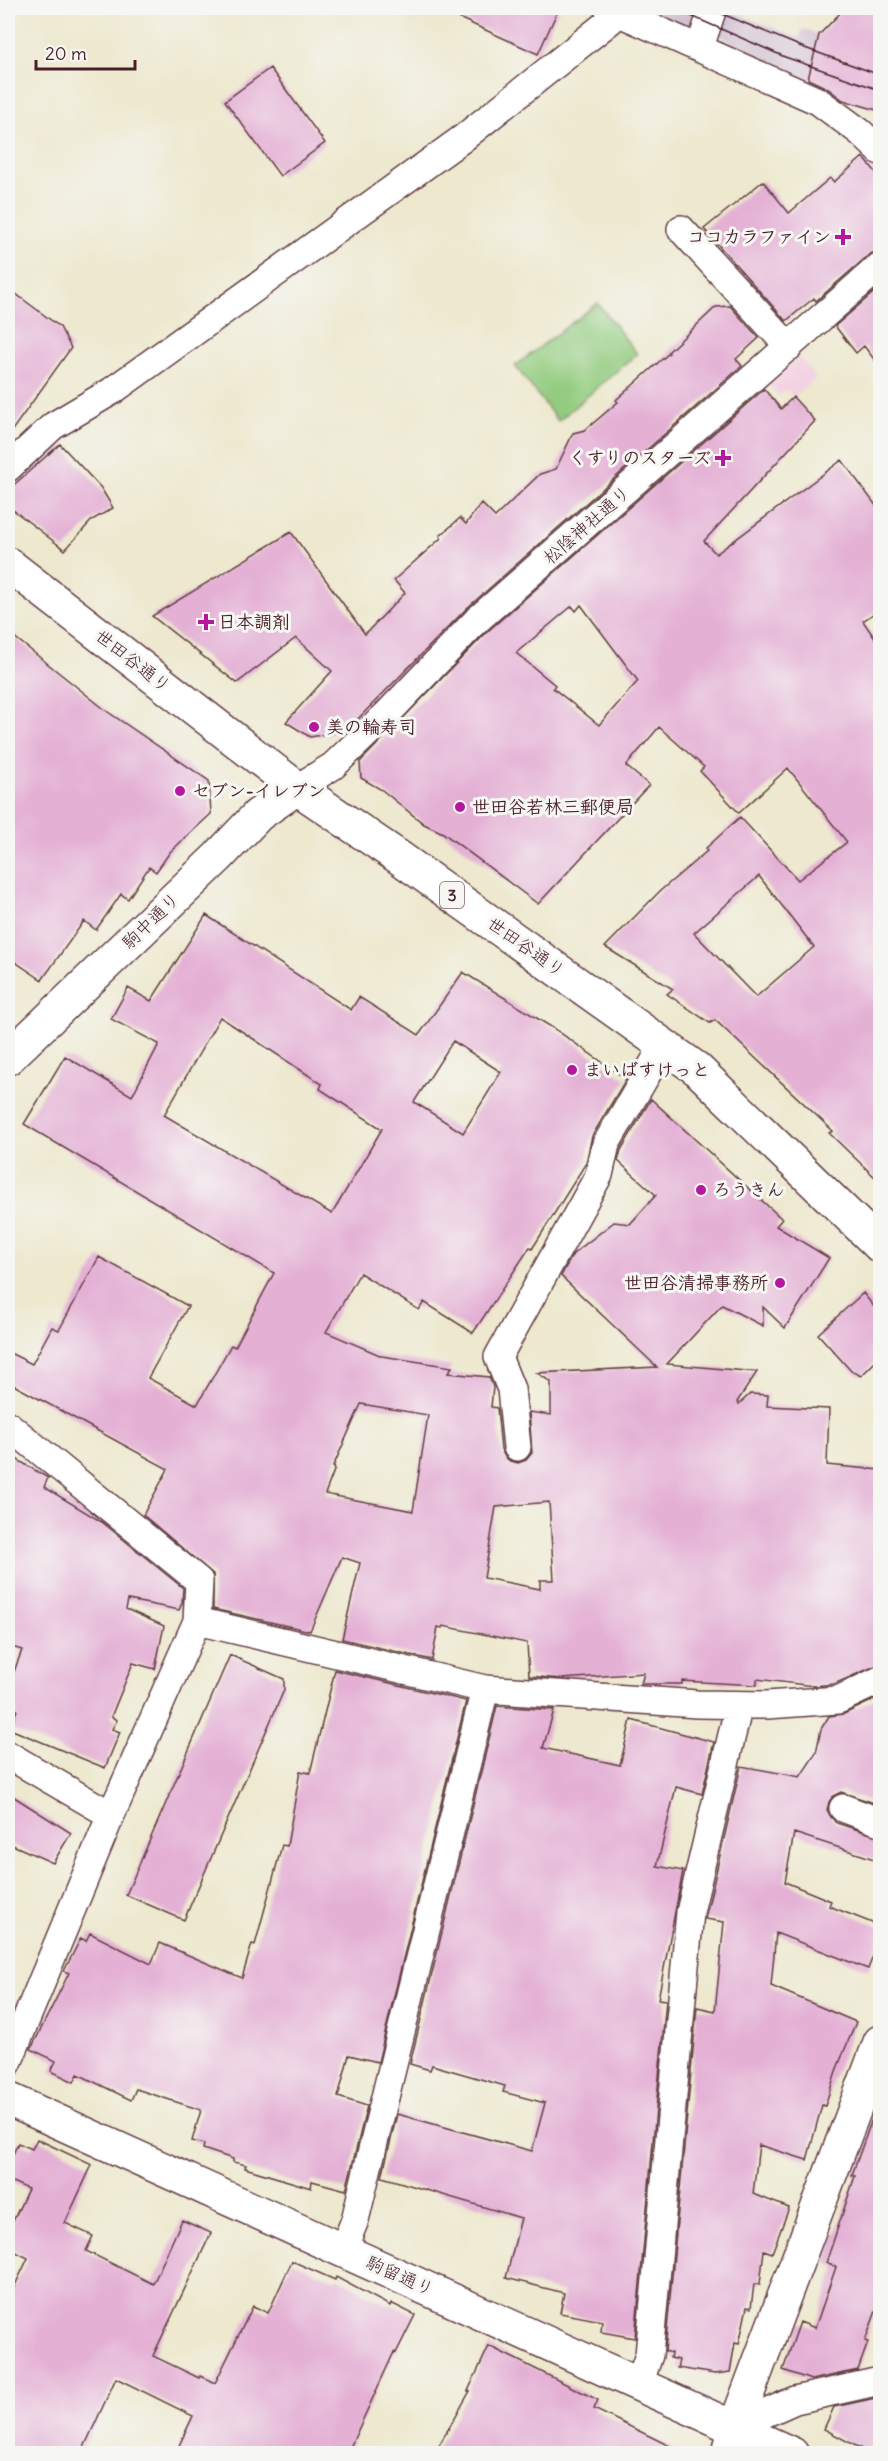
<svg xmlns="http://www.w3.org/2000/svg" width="888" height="2461" viewBox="0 0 888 2461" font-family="Delius,'Klee One',sans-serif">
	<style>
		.built { fill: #f2cfe2 }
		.industrial { fill: #cfbdd0 }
		.green { fill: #93cc80; stroke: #6e7656; stroke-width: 1.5 }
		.building { fill: #e4b1d5; fill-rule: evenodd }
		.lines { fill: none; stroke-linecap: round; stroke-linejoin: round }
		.street-casing { stroke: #623d43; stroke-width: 30 }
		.secondary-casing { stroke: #623d43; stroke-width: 36 }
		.primary-casing { stroke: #623d43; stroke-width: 36 }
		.street { stroke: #fff; stroke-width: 27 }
		.secondary { stroke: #fff; stroke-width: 33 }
		.primary { stroke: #fff; stroke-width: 33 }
		.tram { stroke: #4a1f2b; stroke-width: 1.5 }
		.poi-dot { fill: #b5179e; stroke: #f6f6f2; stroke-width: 2 }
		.labels { text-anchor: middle; stroke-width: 6; stroke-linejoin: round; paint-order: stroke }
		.shield { fill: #f6f6f2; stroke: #7e6067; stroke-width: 1.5 }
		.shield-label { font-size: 16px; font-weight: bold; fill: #4a1f2b }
		.poi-label { font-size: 18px; font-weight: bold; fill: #4a1f2b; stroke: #f6f6f2; text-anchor: start }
		.street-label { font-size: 18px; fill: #4a1f2b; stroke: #f6f6f2 }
	</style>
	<rect width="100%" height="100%" fill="#f6f6f2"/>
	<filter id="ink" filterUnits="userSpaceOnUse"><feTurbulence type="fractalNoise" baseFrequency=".0167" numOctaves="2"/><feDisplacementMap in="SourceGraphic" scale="12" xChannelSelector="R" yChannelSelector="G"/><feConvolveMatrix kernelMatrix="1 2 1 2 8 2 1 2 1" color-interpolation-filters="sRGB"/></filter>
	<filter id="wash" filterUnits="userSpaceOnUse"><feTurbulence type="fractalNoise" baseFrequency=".008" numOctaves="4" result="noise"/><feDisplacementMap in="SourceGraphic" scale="24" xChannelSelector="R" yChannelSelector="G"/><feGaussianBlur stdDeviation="1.35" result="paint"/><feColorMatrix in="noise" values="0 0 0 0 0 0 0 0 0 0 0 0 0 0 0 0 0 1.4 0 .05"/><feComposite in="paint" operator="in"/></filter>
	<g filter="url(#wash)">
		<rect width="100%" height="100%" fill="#ede8ce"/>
		<path class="built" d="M800 357 816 378 793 397 787 389 779 396 768 384Z"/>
		<path class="industrial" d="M633 8H696L691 24 682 30Z
			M728 10 799 38 803 29 880 56V93L853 84 808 83 805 91 719 35Z"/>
		<path class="green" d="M598 303 637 354 558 421 515 366Z"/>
		<g id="blocks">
			<path class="building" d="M437 8H559L538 54Z
				M845 8H880V111L843 100 827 88 808 79 819 35Z
				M270 68 325 143 280 176 225 101Z
				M863 157 880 177V251L870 254 816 301 814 298 786 321 704 229 763 181 789 213 830 178 834 182Z
				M880 287V367L864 346 856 353 835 326Z
				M8 288 60 327 71 348 8 436Z
				M730 306 759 338 736 359 742 366 467 608 346 731 310 737 286 722 332 671 296 638 237 683 152 616 291 532 365 634 405 593 394 580 441 538 440 536 460 518 466 524 481 503 495 517 540 474 556 469 573 433 585 430 618 402 616 400 669 353 668 352 716 307Z
				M764 389 781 409 793 397 815 421 704 541 716 554 842 460 880 511V609L863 621 880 646V1182L829 1133 833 1131 715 1020 710 1023 667 994 673 989 605 947 660 891 707 851 705 849 740 817 798 880 847 842 788 768 739 813 700 771 704 767 659 727 626 766 649 785 538 904 443 833 424 824 382 790 361 778 360 762 488 631ZM581 605 638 681 599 725 553 688 555 685 516 653 572 606 576 611ZM759 876 814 947 756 997 694 933Z
				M60 444 101 488 113 508 92 520 65 550 8 506V490Z
				M8 632 108 712 209 781 211 814 170 852 156 872 149 867 128 899 121 894 96 930 84 921 42 980 8 957Z
				M206 915 351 1010 359 997 419 1035 463 972 556 1030 626 1079 592 1136 586 1163 532 1249 530 1247 473 1333 424 1302 419 1310 360 1273 326 1332 382 1356 452 1367 448 1373 489 1377 493 1387 491 1407 497 1408 501 1449 505 1457 510 1461 518 1463 526 1460 532 1453 529 1412 551 1415V1382L537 1373 657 1367 561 1276 573 1254 614 1222 630 1224 656 1195 618 1161 621 1150 651 1099 782 1219 776 1226 829 1258 785 1328 763 1307V1326L722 1305 667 1364 757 1372 737 1402 739 1404 750 1394 768 1395 767 1406 829 1409 827 1465 880 1470V1664L834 1684 814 1686 757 1679V1685L682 1681V1684H641L644 1673 562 1679 529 1676 527 1643 443 1626 442 1628 438 1627 432 1660 342 1639 360 1563 342 1557 310 1631 213 1609V1574L143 1515 168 1469 8 1382V1352L32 1364 52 1327 59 1330 99 1257 188 1306 148 1378 197 1405 231 1345 235 1347 274 1273 24 1124 65 1056 132 1096 159 1044 111 1019 128 988 151 1001ZM220 1017 322 1084 320 1089 382 1129 332 1214 164 1115ZM453 1041 501 1072 463 1133 414 1102ZM361 1404 428 1415 413 1511 325 1494 335 1468 333 1467ZM549 1502 554 1580H540V1589L484 1578 496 1507Z
				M863 1293 880 1314V1357L861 1376 851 1371 818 1334Z
				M8 1454 48 1478 44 1487 102 1522 183 1588 182 1603 179 1610 128 1600 126 1609 164 1626 155 1669 133 1663 111 1717 117 1720 112 1729 120 1732 105 1768 10 1729 17 1710 8 1706V1688L22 1650 8 1646Z
				M230 1655 284 1679V1690L184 1920 126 1895Z
				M335 1670 466 1701 378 2062 349 2055 338 2097 367 2106 346 2190 312 2181 311 2188 245 2168 246 2165 233 2162V2159L203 2149 204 2144 192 2141 201 2110 136 2089 131 2100 78 2074 74 2082 51 2071 56 2061 31 2049 69 1973 64 1971 81 1938 86 1941 90 1933 151 1964 160 1943 242 1978 252 1944 255 1945 282 1845 287 1846 300 1771 310 1773Z
				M880 1697V1805L841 1792 833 1796 829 1802 827 1810 831 1817 837 1823 880 1837V1861L794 1833 785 1882 831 1901 829 1906 880 1926V1938L868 1969 776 1933 771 1986 856 2022 836 2071 825 2106 822 2105 807 2160 759 2145 753 2194 789 2208 772 2253 764 2250 760 2284H754L751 2308 747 2307 739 2344 735 2343 730 2372 715 2374 677 2368 679 2360 670 2358 671 2353 665 2351 697 2007 715 2011 724 1922 705 1919 706 1915 741 1766 800 1777 816 1753 821 1729 829 1716 844 1714Z
				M497 1706 554 1710 543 1748 620 1765 631 1720 714 1742 702 1794 676 1787 657 1866 683 1871 658 1999 666 2000 635 2338 601 2332 602 2321 560 2313 564 2293 506 2278 521 2218 382 2177 397 2114 532 2151 545 2103 503 2092 505 2086 432 2065 430 2070 410 2064Z
				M8 1793 71 1833 53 1863 8 1843Z
				M877 2105 880 2106V2300L865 2341 868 2342 858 2370 811 2380 783 2370 800 2322 815 2328 836 2267 826 2263 855 2176 852 2175Z
				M37 2139 92 2165 65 2223 93 2236 86 2251 153 2284 182 2220 211 2233 153 2356 199 2378 200 2376 215 2383 253 2306 268 2313 292 2261 335 2280 336 2277 390 2306 391 2303 415 2315 396 2353 394 2352 347 2454H175L193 2416 116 2378 81 2454H8V2300L28 2258 8 2248V2232L28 2189 8 2180V2165L18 2143 32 2149Z
				M489 2346 598 2400 594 2409 686 2454H434L470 2391H468Z
				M876 2398 880 2400V2454H871L824 2429 834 2407Z"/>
		</g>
	</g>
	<g filter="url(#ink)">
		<use href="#blocks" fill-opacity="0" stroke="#623d43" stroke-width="1.5"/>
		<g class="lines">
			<g class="street-casing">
				<path id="street" d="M608 8 818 101 860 132 880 151
					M700 47 713 8
					M681 229 789 347
					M8 468 53 426 112 391 462 139 611 20 615 11
					M297 788 333 766 386 715 477 620 880 266
					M8 1425 199 1581 197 1621 111 1815 8 2063
					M517 1447 511 1389 498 1357 599 1175 606 1144 664 1045
					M197 1621 485 1689 697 1704 767 1705 838 1700 880 1680
					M8 1755 111 1815
					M843 1808 880 1822
					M343 2250 355 2220 485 1689
					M639 2384 649 2355 690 1912 739 1705
					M735 2427 795 2400 880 2381"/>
			</g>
			<g class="secondary-casing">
				<path id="secondary" d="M8 1058 218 857 258 815 297 788
					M8 2099 792 2454
					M729 2454 735 2427 880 2042"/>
			</g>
			<g class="primary-casing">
				<path id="primary" d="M8 564 297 788 397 856 697 1069 880 1246"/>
			</g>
			<use href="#street" class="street"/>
			<use href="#secondary" class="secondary"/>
			<use href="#primary" class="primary"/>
			<path class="tram" d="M673 8 785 57 880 90
				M708 8 802 47 880 75"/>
		</g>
	</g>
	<g class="poi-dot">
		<path d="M840 228h6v6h6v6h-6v6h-6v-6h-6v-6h6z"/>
		<path d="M720 449h6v6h6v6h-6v6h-6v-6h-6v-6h6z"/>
		<path d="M203 613h6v6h6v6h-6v6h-6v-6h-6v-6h6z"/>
		<circle cx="314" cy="727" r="6"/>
		<circle cx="180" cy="791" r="6"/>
		<circle cx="460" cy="807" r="6"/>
		<circle cx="572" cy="1070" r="6"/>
		<circle cx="701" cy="1190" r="6"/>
		<circle cx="780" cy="1283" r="6"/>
	</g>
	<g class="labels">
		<rect class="shield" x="440" y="882" width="24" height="26" rx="4.5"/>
		<g class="shield-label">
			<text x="452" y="901">3</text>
		</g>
		<g class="poi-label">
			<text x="831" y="243" text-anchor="end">ココカラファイン</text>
			<text x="711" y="464" text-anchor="end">くすりのスターズ</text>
			<text x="218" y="628">日本調剤</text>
			<text x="326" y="733">美の輪寿司</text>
			<text x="192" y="797">セブン-イレブン</text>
			<text x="472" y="813">世田谷若林三郵便局</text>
			<text x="584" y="1076">まいばすけっと</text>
			<text x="713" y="1196">ろうきん</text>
			<text x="768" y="1289" text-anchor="end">世田谷清掃事務所</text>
		</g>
		<g class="street-label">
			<text transform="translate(587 525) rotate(-41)" y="6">松陰神社通り</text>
			<text transform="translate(133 661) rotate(38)" y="6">世田谷通り</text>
			<text transform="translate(151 921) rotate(-44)" y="6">駒中通り</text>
			<text transform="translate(526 947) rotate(35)" y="6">世田谷通り</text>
			<text transform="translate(400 2276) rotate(24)" y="6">駒留通り</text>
		</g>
	</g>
	<rect width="888" height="2461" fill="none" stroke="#f6f6f2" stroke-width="30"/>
	<path d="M36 60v9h99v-9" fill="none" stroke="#4a1f2b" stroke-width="3"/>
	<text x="45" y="60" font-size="18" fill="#4a1f2b" stroke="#f6f6f2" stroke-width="4.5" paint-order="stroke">20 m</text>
</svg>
